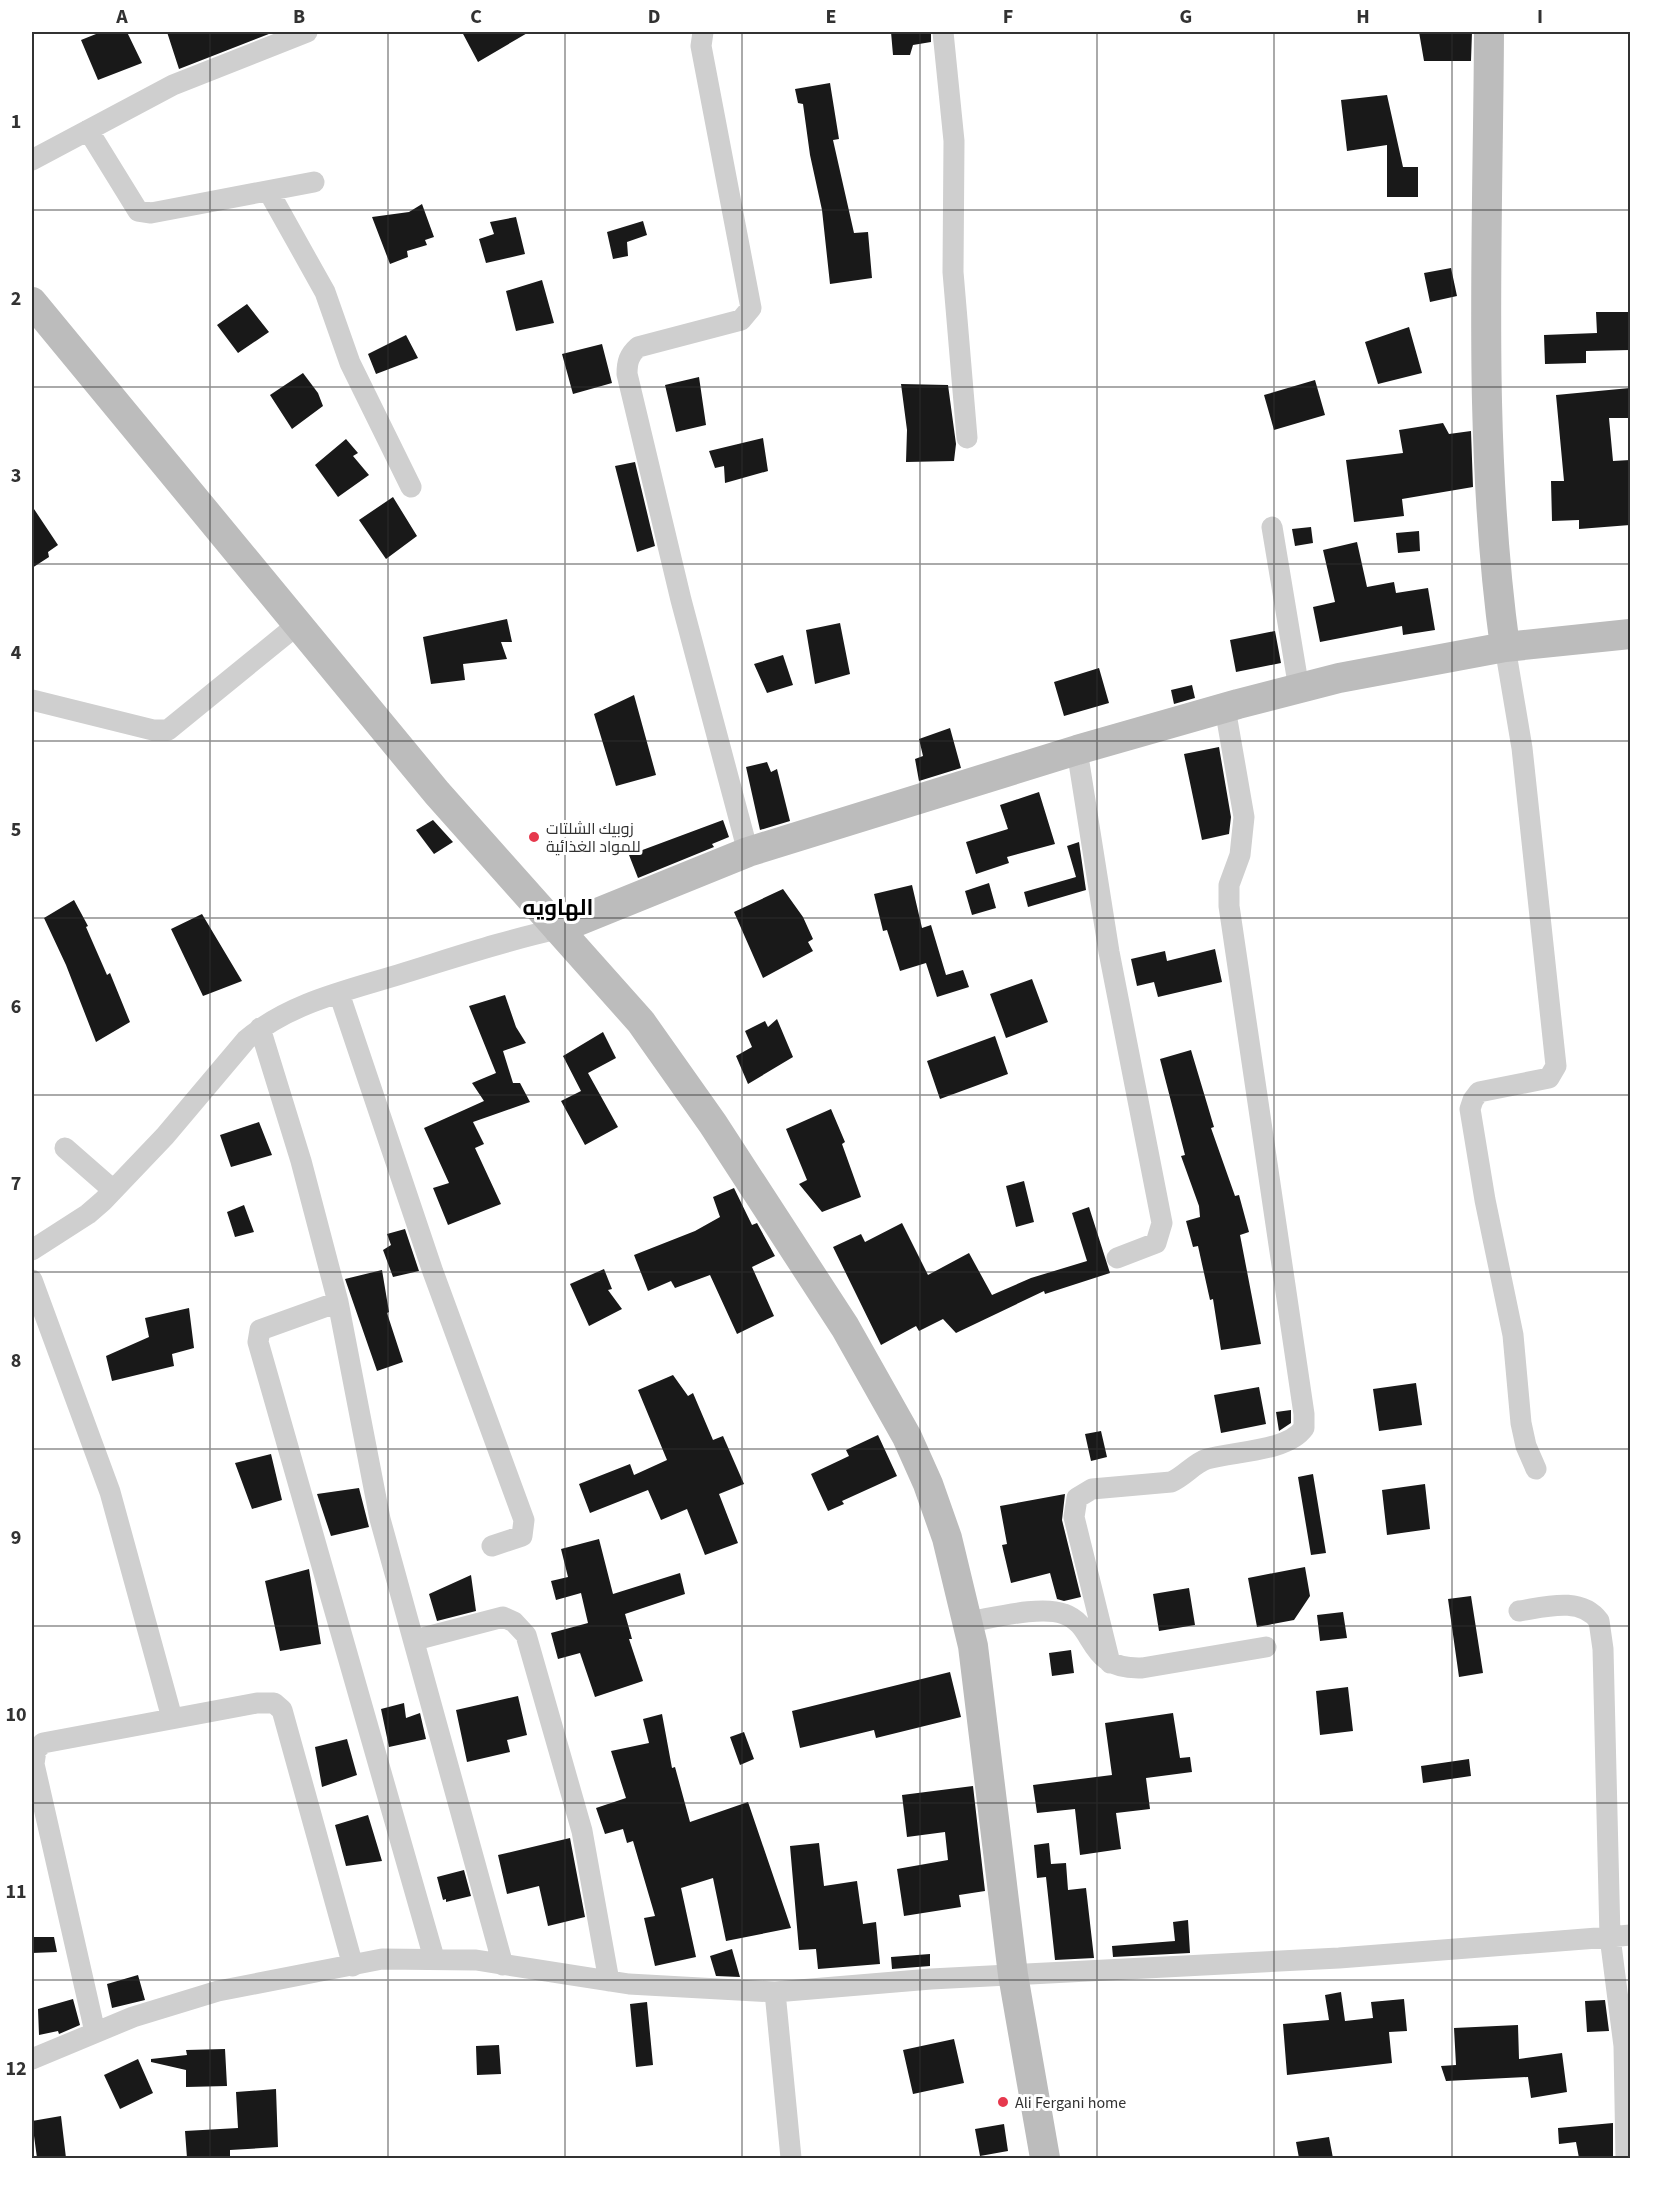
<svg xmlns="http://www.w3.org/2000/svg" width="1662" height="2190" viewBox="0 0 1662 2190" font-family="'Source Sans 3',Cairo,sans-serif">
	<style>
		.building { fill: #191919 }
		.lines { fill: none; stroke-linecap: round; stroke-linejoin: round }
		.street { stroke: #cfcfcf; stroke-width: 21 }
		.secondary { stroke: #bcbcbc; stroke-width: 30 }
		.grid { fill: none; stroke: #323232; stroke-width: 1.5; stroke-opacity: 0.55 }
		.poi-dot { fill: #e6384d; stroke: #fff; stroke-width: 2 }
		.labels { text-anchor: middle; stroke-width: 6; stroke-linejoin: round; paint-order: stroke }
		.poi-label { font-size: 16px; fill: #323232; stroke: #fff; text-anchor: start }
		.district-label { font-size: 22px; font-weight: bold; fill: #000; stroke: #fff }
		.neatline { fill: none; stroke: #323232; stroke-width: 2 }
		.grid-label { font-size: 20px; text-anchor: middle; font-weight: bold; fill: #323232 }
	</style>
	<rect width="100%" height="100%" fill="#fff"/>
	<path class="building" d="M101 32H127L142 63 98 80 81 40Z
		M167 32H274L179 69Z
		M462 32H529L478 62Z
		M891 32H931V42L913 45 910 55H893Z
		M1419 32H1472L1471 61H1424Z
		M830 83 839 139 833 140 854 233 868 232 872 278 830 284 822 210 810 155 803 104 798 103 795 89Z
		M1387 95 1403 167H1418V197H1387V145L1347 151 1341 100Z
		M422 204 434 237 425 240 427 245 407 251 408 257 390 264 372 217 409 212Z
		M516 217 525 254 486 263 479 239 494 234 490 222Z
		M643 221 647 235 627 242 628 256 613 259 607 232Z
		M1451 268 1457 296 1430 302 1424 273Z
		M542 280 554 323 516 331 506 291Z
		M247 304 269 332 238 353 217 325Z
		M1596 312H1630V350L1586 351V363L1545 364 1544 335 1597 333Z
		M1409 327 1422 373 1378 384 1365 342Z
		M406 335 418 358 376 374 368 354Z
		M602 344 612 383 573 394 562 354Z
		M303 373 318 393 323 406 292 429 270 395Z
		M699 377 706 425 676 432 665 385Z
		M1315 380 1325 415 1274 430 1264 395Z
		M901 384 948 385 956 444 954 461 906 462 907 430Z
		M1630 388V418H1609L1613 461 1630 460V525L1579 529V520L1552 521 1551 481H1564L1556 395Z
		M1443 423 1449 434 1471 431 1473 487 1402 499 1404 516 1354 522 1346 460 1403 453 1399 430Z
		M763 438 768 471 725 483 724 466 715 468 709 451Z
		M346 439 358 453 353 456 369 475 338 497 315 465Z
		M635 462 655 546 637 552 615 466Z
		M393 497 417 536 386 559 359 520Z
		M32 506 58 545 48 552 49 557 32 568Z
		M1311 527 1313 543 1295 546 1292 529Z
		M1419 531 1420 551 1398 553 1396 533Z
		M1357 542 1367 587 1394 582 1396 593 1428 588 1435 630 1403 635 1402 626 1320 642 1313 607 1335 602 1323 550Z
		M507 619 512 642H501L507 659 463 664 465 680 431 684 423 637Z
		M840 623 850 674 815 684 806 630Z
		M1275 631 1281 663 1236 672 1230 640Z
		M783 655 793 685 767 693 754 664Z
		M1099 668 1109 703 1064 716 1054 682Z
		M1192 685 1195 698 1174 704 1171 690Z
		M634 695 656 775 616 786 594 714Z
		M950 728 961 768 919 781 915 759 923 756 919 739Z
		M1219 747 1231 817 1229 834 1202 840 1184 754Z
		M767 762 771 772 777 769 790 821 760 830 746 767Z
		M1039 792 1055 844 1007 857 1009 863 976 874 966 842 1008 829 1000 805Z
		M433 820 453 842 434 854 416 830Z
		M723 820 729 837 712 844 714 847 638 878 629 855Z
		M1079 842 1086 890 1028 907 1024 892 1076 877 1067 846Z
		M989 883 996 908 972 915 965 891Z
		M912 885 922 928 931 925 946 975 963 970 969 987 937 997 926 963 900 971 887 930 883 931 874 894Z
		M783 889 803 917 813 939 808 942 813 951 763 978 734 912Z
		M74 900 88 926 86 927 107 975 110 973 130 1022 96 1042 66 965 44 918Z
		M202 914 242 981 203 996 171 929Z
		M1215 949 1222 982 1158 997 1154 982 1137 986 1131 959 1165 951 1167 961Z
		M1032 979 1048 1022 1006 1038 990 994Z
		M505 995 516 1027 526 1043 503 1051 513 1083H520L530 1102 473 1122 484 1144 475 1148 501 1204 448 1225 433 1188 449 1183 424 1128 484 1101 472 1083 496 1073 469 1006Z
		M777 1019 793 1057 748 1084 736 1056 752 1047 745 1031 765 1021 768 1027Z
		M603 1032 616 1058 588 1073 618 1127 585 1145 561 1101 581 1091 563 1056Z
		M995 1036 1008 1074 940 1099 927 1061Z
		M1191 1050 1214 1127 1211 1128 1235 1196 1239 1195 1249 1232 1240 1235 1261 1344 1221 1350 1213 1299 1210 1300 1198 1246 1193 1247 1186 1221 1200 1217 1199 1206 1181 1156 1185 1155 1160 1059Z
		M831 1109 845 1142 842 1144 861 1197 822 1212 799 1184 807 1180 786 1129Z
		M259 1122 272 1155 231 1167 220 1135Z
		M1024 1181 1034 1222 1016 1227 1006 1186Z
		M734 1188 752 1225 757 1223 775 1256 752 1267 774 1316 737 1334 710 1275 675 1288 671 1281 648 1291 634 1255 695 1231 720 1217 713 1197Z
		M244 1205 254 1232 235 1237 227 1212Z
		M1089 1207 1110 1273 1045 1294 1044 1291 956 1333 943 1319 919 1331 916 1326 881 1345 833 1247 861 1234 865 1242 902 1223 928 1275 969 1253 992 1295 1031 1278 1087 1261 1072 1213Z
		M405 1229 419 1271 393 1277 383 1250 391 1245 387 1234Z
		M604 1269 612 1289 608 1290 622 1309 589 1326 570 1284Z
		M382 1270 389 1312 387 1313 403 1362 377 1371 345 1279Z
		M189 1308 194 1348 172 1354 174 1366 112 1381 106 1356 149 1337 145 1318Z
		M673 1375 688 1396 693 1393 713 1440 723 1436 744 1484 719 1494 738 1543 705 1555 687 1509 661 1520 648 1490 590 1513 579 1484 630 1464 634 1475 667 1460 638 1390Z
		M1416 1383 1422 1425 1379 1431 1373 1389Z
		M1259 1387 1266 1424 1221 1433 1214 1395Z
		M1291 1410V1423L1279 1431 1276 1412Z
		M1101 1431 1107 1457 1091 1461 1085 1434Z
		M878 1435 897 1476 842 1501 844 1504 828 1511 811 1474 849 1456 846 1450Z
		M271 1454 282 1500 252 1509 235 1463Z
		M1313 1474 1326 1553 1311 1555 1298 1477Z
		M1425 1484 1430 1529 1387 1535 1382 1490Z
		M359 1488 369 1527 331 1536 317 1494Z
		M1065 1494 1062 1520 1081 1597 1064 1601 1057 1599 1050 1573 1011 1583 1002 1545 1007 1544 1000 1506Z
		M599 1539 613 1594 680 1573 685 1594 625 1614 632 1639H629L643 1681 595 1697 580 1653 558 1659 551 1633 588 1623 581 1593 556 1600 551 1581 568 1577 561 1549Z
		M1305 1567 1310 1596 1294 1620 1257 1627 1248 1578Z
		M309 1569 321 1644 280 1651 265 1581Z
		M471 1575 476 1611 437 1621 429 1594Z
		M1189 1588 1195 1625 1159 1631 1153 1594Z
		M1471 1596 1483 1673 1459 1677 1448 1599Z
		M1343 1612 1347 1638 1320 1641 1317 1615Z
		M1071 1650 1074 1673 1052 1676 1049 1653Z
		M950 1672 961 1717 876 1738 874 1730 800 1748 792 1711Z
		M1348 1687 1353 1731 1320 1735 1316 1691Z
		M518 1696 527 1735 507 1740 510 1752 467 1762 456 1710Z
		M404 1703 406 1718 420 1713 426 1739 389 1747 381 1709Z
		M1173 1713 1180 1758 1190 1757 1192 1772 1146 1778 1150 1809 1116 1813 1121 1849 1080 1855 1075 1809 1037 1813 1033 1785 1112 1775 1105 1723Z
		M662 1714 672 1768 675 1767 690 1822 748 1802 791 1928 726 1941 713 1878 681 1888 696 1957 655 1966 644 1918 655 1916 633 1841 627 1843 623 1829 605 1834 596 1808 626 1798 611 1751 649 1743 643 1719Z
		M744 1732 754 1759 740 1765 730 1737Z
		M347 1739 357 1775 322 1787 315 1747Z
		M1469 1759 1471 1776 1423 1783 1421 1766Z
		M973 1786 985 1891 959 1895 961 1907 904 1916 897 1869 948 1860 945 1832 907 1837 902 1795Z
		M368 1815 382 1861 346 1866 335 1825Z
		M570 1838 585 1917 548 1926 539 1886 507 1894 498 1855Z
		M819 1843 824 1886 857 1881 863 1924 876 1922 880 1964 818 1969 816 1949 799 1950 790 1846Z
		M1049 1843 1051 1864 1066 1863 1068 1890 1086 1888 1094 1958 1055 1960 1046 1877 1037 1878 1034 1845Z
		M464 1870 471 1896 446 1902V1899L443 1900 437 1877Z
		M1188 1920 1190 1953 1113 1957 1112 1946 1175 1941 1173 1922Z
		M32 1937H54L57 1952 32 1953Z
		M732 1949 740 1977 716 1976 710 1956Z
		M930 1954V1966L892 1969 891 1957Z
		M138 1975 145 2000 112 2008 107 1984Z
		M1341 1992 1345 2021 1373 2018 1371 2002 1404 1999 1407 2031 1389 2032 1392 2063 1287 2075 1283 2024 1329 2020 1325 1995Z
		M73 1999 80 2025 59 2034 58 2031 39 2035 38 2009Z
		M1605 2000 1609 2031 1587 2032 1585 2001Z
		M647 2002 653 2065 636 2067 630 2004Z
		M1518 2025 1519 2059 1562 2053 1567 2092 1531 2098 1528 2077 1446 2081 1441 2066 1456 2065 1454 2028Z
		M954 2039 964 2083 913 2094 903 2050Z
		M499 2045 501 2074 477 2075 476 2046Z
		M225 2049 227 2086 186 2087V2070L151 2062V2059L187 2055 186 2050Z
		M138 2059 153 2093 120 2109 104 2075Z
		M276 2089 278 2147 230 2150V2158H187L185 2131 238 2128 236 2092Z
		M61 2116 66 2158H37L32 2121Z
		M1613 2123V2158H1579L1576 2142 1559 2144 1558 2128Z
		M1004 2124 1008 2151 980 2156 975 2129Z
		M1329 2137 1333 2158H1299L1296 2142Z"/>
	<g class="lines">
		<path class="street" d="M703 32 701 46 751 308 741 320 638 347C629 355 627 362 627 374L681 600 748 852
			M943 32 954 141 953 272 967 438
			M88 130 138 211 151 213 314 182
			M32 160 173 85 307 32
			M269 192 325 292 350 363 411 487
			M1272 527 1299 689
			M1505 647 1522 748 1556 1066 1549 1078 1479 1092 1473 1100 1470 1109 1485 1200 1513 1335 1521 1423 1526 1446 1536 1469
			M32 700 153 730H168L297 625
			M1077 750 1109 952 1162 1223 1156 1243 1117 1258
			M339 993 433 1272 524 1520 522 1536 492 1546
			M260 1028 301 1161 338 1302 260 1330 258 1342 434 1958
			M65 1148 113 1190
			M32 1250 88 1214 103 1201 165 1136 246 1040C290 1002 350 990 404 973 456 957 506 940 558 929
			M32 1280 110 1492 172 1718
			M338 1302 380 1519 503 1965
			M968 1622C993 1618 1041 1605 1064 1614 1098 1626 1085 1670 1142 1668L1266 1647
			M415 1640 503 1617 514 1622 526 1635 582 1831 609 1981
			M1110 1663 1074 1517 1077 1498 1092 1489 1171 1482C1185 1476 1194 1463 1207 1459 1234 1451 1287 1452 1304 1428V1414L1229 906V885L1240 855 1244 817 1225 708
			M775 1992 791 2158
			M95 2032 34 1764 36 1750 43 1743 257 1703H274L282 1710 353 1966
			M32 2059 133 2017 218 1991 382 1959 476 1960 629 1984 775 1992 931 1979 1339 1958 1610 1937 1603 1649 1599 1621C1581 1596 1545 1607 1519 1611
			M1626 2158 1624 2046 1610 1937 1630 1935"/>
		<path class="secondary" d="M1489 32C1488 236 1477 443 1505 647
			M32 302 437 793 641 1022 713 1124 845 1327 907 1437 928 1484 947 1538 973 1646 1013 1975 1045 2158
			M558 929 748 852 1077 750 1238 704 1339 678 1505 647 1630 634"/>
	</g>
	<path class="grid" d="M210 32V2158M388 32V2158M565 32V2158M742 32V2158M920 32V2158M1097 32V2158M1274 32V2158M1452 32V2158M32 210H1630M32 387H1630M32 564H1630M32 741H1630M32 918H1630M32 1095H1630M32 1272H1630M32 1449H1630M32 1626H1630M32 1803H1630M32 1980H1630"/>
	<g class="poi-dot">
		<circle cx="534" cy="837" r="6"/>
		<circle cx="1003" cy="2102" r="6"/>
	</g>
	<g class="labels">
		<g class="poi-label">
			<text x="546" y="834">زوبيك الشلتات<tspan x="546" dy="18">للمواد الغذائية</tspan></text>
			<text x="1015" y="2108">Ali Fergani home</text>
		</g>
		<g class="district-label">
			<text x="558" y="915">الهاويه</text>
		</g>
	</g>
	<rect width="1662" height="2190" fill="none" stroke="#ffffff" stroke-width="66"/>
	<rect x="33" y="33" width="1596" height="2124" class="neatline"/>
	<g class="grid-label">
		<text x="122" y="23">A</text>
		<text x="299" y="23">B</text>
		<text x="476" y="23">C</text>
		<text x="654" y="23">D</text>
		<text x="831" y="23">E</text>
		<text x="1008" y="23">F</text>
		<text x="1186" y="23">G</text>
		<text x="1363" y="23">H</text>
		<text x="1540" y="23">I</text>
		<text x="16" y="128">1</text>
		<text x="16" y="305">2</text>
		<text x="16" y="482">3</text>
		<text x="16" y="659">4</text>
		<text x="16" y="836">5</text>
		<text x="16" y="1013">6</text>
		<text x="16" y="1190">7</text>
		<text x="16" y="1367">8</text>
		<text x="16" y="1544">9</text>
		<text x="16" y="1721">10</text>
		<text x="16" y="1898">11</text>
		<text x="16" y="2075">12</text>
	</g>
</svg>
